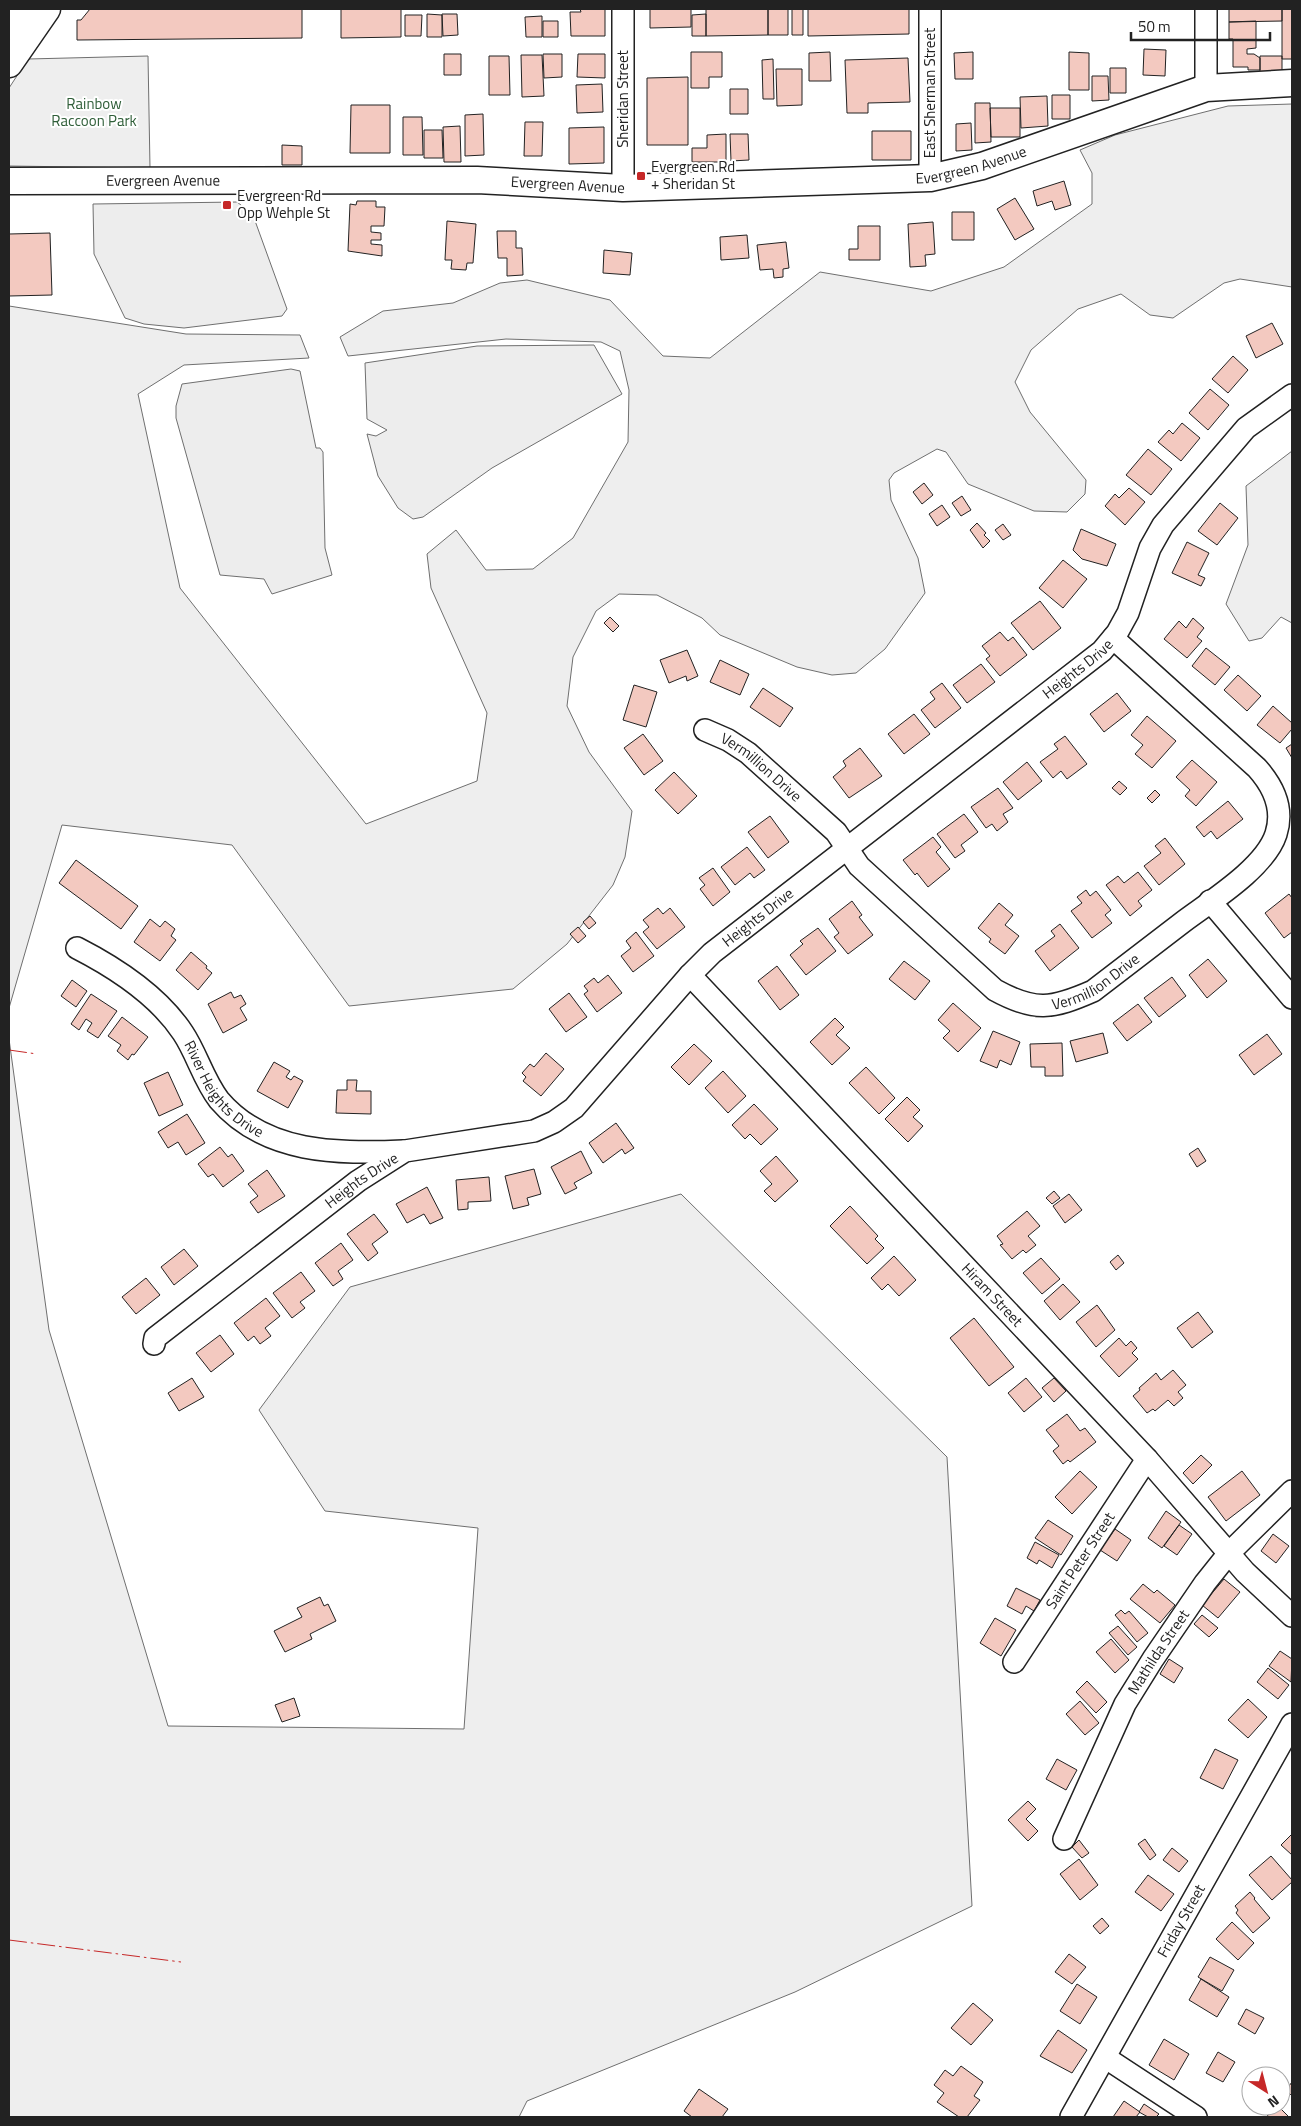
<svg xmlns="http://www.w3.org/2000/svg" width="1301" height="2126" viewBox="0 0 1301 2126" font-family="'Titillium Web',sans-serif">
	<style>
		.green { fill: #eee; stroke: #6f6f6f }
		.parking { fill: #ededed; stroke: #6f6f6f }
		.building { fill: #f3c9c0; stroke: #222 }
		.lines { fill: none; stroke-linecap: round; stroke-linejoin: round }
		.minor-casing { stroke: #222; stroke-width: 24 }
		.major-casing { stroke: #222; stroke-width: 29 }
		.minor { stroke: #fff; stroke-width: 21 }
		.major { stroke: #fff; stroke-width: 26 }
		.power { stroke: #c62828; stroke-width: 1; stroke-dasharray: 18 4 2.5 4; stroke-linecap: butt }
		.poi-dot { fill: #c62828; stroke: #fff; stroke-width: 2 }
		.labels { text-anchor: middle; stroke-width: 4; stroke-linejoin: round; paint-order: stroke }
		.street-label { font-size: 15px; fill: #222; stroke: #fff }
		.park-label { font-size: 15px; fill: #2f5e38; stroke: #fff }
		.poi-label { font-size: 15px; fill: #222; stroke: #fff; text-anchor: start }
	</style>
	<rect width="100%" height="100%" fill="#fff"/>
	<path class="green" d="M148 56 150 168 9 166V88L28 59Z
		M1292 104V287L1240 279 1224 283 1173 318 1150 315 1121 294 1078 309 1031 350 1015 382 1030 412 1086 480 1085 494 1067 512 1034 511 968 484 946 452 937 449 894 473 889 480 891 500 918 558 925 593 885 649 856 673 832 675 797 667 720 635 702 618 657 595 619 594 596 611 573 657 567 706 589 752 632 811 625 857 613 885 567 944 513 989 349 1006 232 845 62 825 9 1008V306L186 334 300 335 309 358 184 365 138 394 180 588 366 824 477 781 487 713 431 588 427 554 456 530 486 570 533 569 573 538 628 442 629 390 620 351 601 342 506 339 348 356 340 337 383 311 453 303 500 283 527 280 610 300 663 356 710 358 820 272 931 291 1004 267 1092 204V173L1080 150 1115 135 1228 106Z
		M1292 451V623L1281 617 1262 638 1249 641 1226 604 1248 545 1246 486Z
		M9 1039 49 1330 168 1726 464 1729 478 1528 325 1511 259 1410 350 1287 681 1194 947 1457 972 1906 795 1992 527 2101 519 2117H9Z"/>
	<path class="parking" d="M237 202 250 212 254 218 287 309 282 316 184 328 144 324 125 318 94 254 93 204Z
		M594 345 622 394 492 468 423 517 413 519 398 508 378 476 367 434 376 436 387 430 367 419 365 363 477 346Z
		M291 369 300 371 316 448H320L323 452 325 548 332 575 272 594 264 579 220 575 176 418V406L182 384Z"/>
	<path class="building" d="M90 9H302V38L77 40V20H81Z
		M341 9H401V37L341 38Z
		M580 9H605V36H571L570 12H581Z
		M650 9H691V27L650 28Z
		M706 9H768V35L706 36Z
		M768 9H788V35H768Z
		M792 9H803V35H792Z
		M808 9H909V34L808 36Z
		M1229 9H1282V21L1229 22Z
		M1282 9H1292V59H1282Z
		M427 14 442 15V37H427Z
		M442 14H457L458 35 443 36Z
		M706 14V36H692V15Z
		M405 15H422L421 36H405Z
		M542 16V37H526L525 17Z
		M543 21H558V37H543Z
		M1256 21V48L1247 49V54H1254L1260 58V70H1248V67H1233V39H1229V22Z
		M1144 49 1166 50 1165 76 1143 75Z
		M691 52H722V77H709V88H691Z
		M830 52 831 81H809V53Z
		M973 52V79H955L954 53Z
		M1069 52 1089 53V90H1069Z
		M444 54H461V75H444Z
		M543 54H562V77L544 78Z
		M578 54H605V78L577 77Z
		M521 55H542L544 96 522 97Z
		M489 56H509L510 95H489Z
		M1260 56H1282V72H1260Z
		M908 58 910 102 868 103V113H847L845 60Z
		M773 59 774 99H763L762 60Z
		M1110 68H1126V93H1110Z
		M776 69H802V105L777 106Z
		M1092 76H1108L1109 100 1092 101Z
		M688 77V145H647V78Z
		M602 84 603 112 577 113 576 85Z
		M730 89H748V114H730Z
		M1052 95H1070V119H1052Z
		M1047 96 1048 126 1021 128 1020 97Z
		M975 103H990L991 142 975 143Z
		M351 105H390V153H350Z
		M990 108H1020V137H991Z
		M483 114 484 155 465 156V115Z
		M403 117H422L423 155H403Z
		M525 122H543L542 156H524Z
		M971 123 972 150 956 151V124Z
		M460 126 461 162H444L443 127Z
		M604 127V163L569 164V128Z
		M424 130H442L443 158H424Z
		M872 131H911V160H872Z
		M726 134V162H692V148H707V135Z
		M730 134H748L749 160 731 161Z
		M282 145 302 146V165H282Z
		M1064 181 1071 205 1055 210 1052 201 1037 206 1033 191Z
		M1015 198 1034 229 1015 240 997 209Z
		M357 201H376V207H385L384 226H371V232L381 233V240H371V244L382 245V256L348 251 350 204 356 205Z
		M952 212H974V240H952Z
		M447 221 476 224 473 263H467L466 270 451 269 452 260H445Z
		M933 222 935 254 925 255 926 266 910 267 908 224Z
		M858 226H880V260H849V249H858Z
		M497 231H516V248H522L523 275 507 276V258H498Z
		M50 233 52 295 9 296V234Z
		M747 235 749 258 721 260 720 237Z
		M786 242 789 268 783 269V277L774 278 773 269 760 270 757 245Z
		M604 250 632 253 630 275 603 273Z
		M1272 323 1283 344 1256 358 1246 336Z
		M1233 356 1248 370 1228 393 1212 379Z
		M1210 389 1229 405 1208 430 1189 413Z
		M1182 423 1200 438 1181 461 1158 442 1169 430 1173 434Z
		M1148 449 1172 469 1151 495 1126 475Z
		M924 483 933 495 922 504 913 492Z
		M1129 488 1145 502 1125 525 1105 506 1115 494 1119 498Z
		M962 496 971 510 961 516 952 503Z
		M1220 503 1238 518 1217 545 1198 531Z
		M942 505 950 517 937 526 929 514Z
		M977 523 986 533 984 535 990 541 983 548 970 530Z
		M1003 524 1011 535 1003 540 995 530Z
		M1081 529 1116 544 1107 566 1082 559 1073 550Z
		M1187 542 1209 553 1198 575 1205 578 1201 586 1172 573Z
		M1063 560 1087 579 1063 608 1039 588Z
		M1040 601 1061 628 1033 650 1011 623Z
		M610 617 619 626 613 632 604 623Z
		M1193 618 1204 628 1197 637 1202 641 1187 658 1164 639 1179 621 1186 628Z
		M1000 632 1008 641 1013 637 1027 655 1000 676 986 659 990 656 982 646Z
		M1206 648 1230 667 1215 685 1192 666Z
		M687 650 698 676 687 681 686 676 669 683 660 660Z
		M720 660 749 674 740 695 710 682Z
		M981 664 995 682 967 703 953 685Z
		M1238 675 1261 696 1247 711 1224 690Z
		M942 683 961 708 935 728 921 710 935 699 930 692Z
		M634 685 657 692 646 727 623 720Z
		M763 688 793 708 780 727 750 707Z
		M1117 693 1131 711 1104 732 1090 714Z
		M1273 706 1292 723V729L1280 743 1257 725Z
		M914 714 930 734 904 754 888 734Z
		M1147 716 1176 741 1152 768 1135 754 1143 745 1131 735Z
		M643 734 663 761 644 775 624 748Z
		M1065 736 1087 764 1067 779 1061 771 1053 778 1040 762 1058 749 1054 744Z
		M1292 744V758L1286 748Z
		M860 748 882 776 849 798 833 777 846 766 843 761Z
		M1192 760 1217 782 1196 806 1185 796 1190 790 1176 777Z
		M1027 762 1042 781 1018 800 1003 782Z
		M674 772 697 796 678 814 655 790Z
		M1119 781 1127 788 1120 795 1112 788Z
		M998 788 1013 808 1003 814 1008 822 997 831 992 824 986 828 971 807Z
		M1155 790 1160 795 1152 803 1147 798Z
		M1228 801 1243 819 1217 839 1211 831 1204 837 1196 827Z
		M964 814 978 832 961 845 965 851 955 858 937 834Z
		M770 816 789 842 768 858 748 832Z
		M933 837 941 847 936 852 950 869 928 887 917 873 915 875 903 860Z
		M1165 838 1185 864 1159 885 1144 866 1161 853 1155 846Z
		M747 847 765 870 754 878 750 873 735 885 721 867Z
		M76 860 138 906 121 929 59 883Z
		M713 868 730 892 713 906 700 889 705 885 699 878Z
		M1138 872 1152 890 1138 901 1142 906 1130 916 1106 885 1118 876 1124 883Z
		M1086 890 1090 896 1096 891 1111 910 1105 915 1112 923 1092 938 1071 911 1082 903 1077 897Z
		M1289 894 1292 898V932L1284 938 1265 913Z
		M852 901 862 915 859 917 873 935 848 954 834 937 839 933 829 919Z
		M999 903 1013 915 1005 925 1019 936 1005 954 989 942 991 939 978 928Z
		M658 908 663 914 670 908 685 927 657 949 643 932 649 927 643 920Z
		M590 916 596 923 589 929 583 922Z
		M150 919 160 927 165 921 175 929 171 936 176 940 160 961 134 942Z
		M1060 924 1079 948 1050 971 1035 951 1055 936 1051 931Z
		M578 927 586 936 578 943 570 934Z
		M818 928 836 951 806 975 790 955 803 944 800 941Z
		M636 932 654 956 633 972 621 956 631 948 626 941Z
		M191 952 207 966 206 968 212 973 198 990 176 970Z
		M1208 959 1227 981 1207 998 1189 975Z
		M904 961 930 981 915 1000 889 979Z
		M777 966 799 995 780 1010 758 981Z
		M608 975 622 993 597 1012 584 994 588 991 584 986 594 978 598 983Z
		M1172 977 1186 996 1159 1017 1144 998Z
		M72 980 87 991 76 1007 61 996Z
		M231 992 234 998 241 995 246 1004 240 1008 247 1020 223 1033 208 1004Z
		M569 993 587 1017 566 1032 549 1009Z
		M91 994 117 1011 98 1038 87 1031 92 1023 86 1019 79 1030 71 1024Z
		M953 1003 981 1028 958 1052 943 1038 950 1031 938 1020Z
		M1138 1004 1152 1022 1127 1041 1113 1023Z
		M122 1017 148 1037 134 1055 132 1054 128 1060 117 1051 121 1045 108 1036Z
		M835 1018 844 1027 836 1035 850 1048 832 1065 810 1042Z
		M993 1031 1020 1042 1011 1065 1000 1060 997 1068 980 1061Z
		M1103 1033 1108 1053 1076 1062 1070 1041Z
		M1267 1034 1282 1054 1254 1075 1239 1055Z
		M1062 1043 1063 1076H1045V1067H1031L1030 1044Z
		M694 1044 712 1061 689 1085 671 1067Z
		M546 1053 564 1069 541 1096 523 1081 526 1077 522 1073 530 1064 534 1067Z
		M274 1062 290 1071 286 1077 291 1080 294 1076 303 1081 288 1108 257 1091Z
		M866 1067 895 1098 879 1114 849 1083Z
		M723 1071 746 1096 728 1113 705 1088Z
		M168 1072 183 1105 159 1116 144 1083Z
		M347 1080H357L356 1091H371V1114L336 1113 337 1090H347Z
		M907 1097 920 1110 913 1117 923 1126 908 1142 885 1119Z
		M754 1104 778 1129 761 1145 750 1134 745 1139 732 1125Z
		M187 1114 205 1143 186 1155 178 1142 168 1148 158 1132Z
		M616 1123 634 1148 625 1154 622 1149 603 1163 589 1143Z
		M220 1147 228 1157 232 1154 244 1171 223 1187 213 1174 208 1177 198 1164Z
		M1198 1148 1206 1161 1197 1167 1189 1154Z
		M581 1151 592 1173 574 1183 577 1188 565 1194 551 1167Z
		M776 1156 798 1181 775 1202 764 1191 772 1184 760 1171Z
		M534 1169 541 1194 527 1198 529 1205 513 1209 505 1176Z
		M267 1170 285 1196 258 1213 250 1202 258 1196 248 1184Z
		M489 1177 491 1201 468 1202V1209L458 1210 456 1180Z
		M427 1187 443 1218 430 1224 424 1214 407 1223 396 1204Z
		M1054 1191 1060 1198 1052 1204 1046 1198Z
		M1069 1194 1082 1210 1065 1223 1053 1206Z
		M850 1206 878 1236 875 1239 884 1248 867 1264 830 1226Z
		M1027 1211 1040 1226 1028 1236 1036 1245 1026 1253 1023 1250 1012 1259 1000 1245 1003 1244 997 1236Z
		M374 1214 388 1232 372 1244 378 1253 368 1261 347 1234Z
		M341 1243 353 1260 338 1271 343 1279 333 1286 315 1263Z
		M184 1249 198 1266 174 1285 161 1267Z
		M1118 1255 1124 1263 1116 1270 1110 1262Z
		M894 1256 916 1280 899 1296 888 1284 882 1290 871 1278Z
		M1041 1258 1060 1279 1042 1294 1023 1273Z
		M301 1272 315 1291 300 1302 305 1308 292 1318 273 1293Z
		M146 1278 160 1295 136 1314 122 1297Z
		M1063 1284 1080 1302 1060 1320 1044 1301Z
		M266 1298 280 1316 265 1328 271 1336 260 1344 254 1336 248 1341 234 1323Z
		M1097 1305 1115 1330 1096 1347 1076 1322Z
		M1198 1312 1213 1332 1192 1348 1177 1328Z
		M974 1318 1014 1367 989 1386 950 1338Z
		M220 1335 234 1354 211 1372 196 1353Z
		M1119 1338 1126 1346 1131 1341 1137 1348 1132 1353 1138 1359 1119 1377 1100 1356Z
		M1173 1370 1186 1385 1178 1392 1183 1398 1174 1406 1168 1400 1155 1411 1153 1409 1147 1413 1133 1396 1140 1390 1139 1388 1156 1373 1161 1380Z
		M192 1378 204 1397 179 1411 168 1393Z
		M1026 1378 1042 1397 1024 1412 1008 1393Z
		M1054 1378 1066 1391 1054 1402 1042 1388Z
		M1067 1414 1080 1431 1085 1428 1096 1442 1070 1462 1068 1460 1063 1464 1053 1451 1059 1446 1046 1430Z
		M1201 1455 1212 1465 1193 1484 1183 1473Z
		M1080 1471 1097 1487 1072 1514 1055 1497Z
		M1242 1471 1260 1495 1226 1521 1208 1497Z
		M1166 1511 1181 1522 1162 1548 1148 1538Z
		M1048 1520 1073 1536 1061 1555 1035 1538Z
		M1179 1525 1192 1534 1177 1555 1164 1546Z
		M1115 1529 1131 1540 1117 1561 1100 1550Z
		M1273 1534 1289 1546 1276 1563 1261 1551Z
		M1035 1542 1059 1555 1052 1568 1039 1560 1037 1564 1027 1558Z
		M1224 1579 1240 1592 1218 1618 1202 1605Z
		M1143 1584 1154 1593 1157 1590 1175 1605 1160 1623 1130 1599Z
		M1016 1588 1040 1600 1034 1611 1026 1606 1022 1614 1007 1606Z
		M320 1597 324 1606 328 1604 336 1621 310 1634 312 1639 285 1652 274 1631 302 1617 297 1608Z
		M1121 1610 1125 1614 1129 1611 1148 1633 1137 1642 1115 1615Z
		M1202 1615 1218 1628 1209 1637 1194 1624Z
		M995 1618 1016 1630 1001 1656 980 1643Z
		M1118 1626 1137 1647 1128 1655 1109 1633Z
		M1111 1639 1129 1660 1115 1673 1096 1652Z
		M1280 1651 1292 1659 1291 1682 1269 1666Z
		M1169 1659 1183 1668 1174 1683 1160 1674Z
		M1268 1668 1289 1685 1278 1699 1257 1682Z
		M1087 1681 1107 1702 1096 1713 1076 1692Z
		M294 1698 300 1716 282 1722 275 1705Z
		M1248 1699 1267 1717 1248 1738 1228 1720Z
		M1080 1701 1099 1723 1085 1735 1066 1714Z
		M1215 1749 1238 1760 1223 1789 1200 1778Z
		M1057 1759 1077 1770 1066 1790 1046 1779Z
		M1028 1801 1036 1809 1026 1819 1038 1831 1028 1841 1008 1820Z
		M1292 1834V1855L1281 1845Z
		M1145 1839 1156 1855 1150 1860 1138 1844Z
		M1079 1840 1089 1853 1082 1858 1072 1847Z
		M1172 1848 1188 1861 1179 1872 1163 1860Z
		M1271 1856 1292 1880V1882L1272 1900 1249 1875Z
		M1079 1859 1098 1885 1080 1900 1060 1874Z
		M1148 1875 1174 1894 1161 1911 1135 1892Z
		M1250 1892 1255 1898 1254 1899 1270 1918 1253 1933 1236 1913 1238 1910 1235 1906Z
		M1102 1918 1109 1926 1100 1934 1093 1926Z
		M1232 1922 1254 1943 1238 1960 1216 1939Z
		M1069 1954 1086 1967 1072 1984 1055 1972Z
		M1210 1957 1234 1970 1222 1991 1198 1977Z
		M1201 1979 1229 1997 1217 2017 1189 2000Z
		M1077 1984 1097 1997 1080 2024 1060 2011Z
		M973 2003 993 2020 971 2045 951 2028Z
		M1246 2009 1264 2018 1255 2034 1238 2024Z
		M1058 2030 1087 2050 1072 2073 1040 2056Z
		M1164 2039 1189 2054 1174 2080 1149 2065Z
		M1218 2052 1235 2062 1223 2082 1206 2073Z
		M961 2066 983 2082 974 2096 980 2100 967 2117H959L937 2102 944 2093 934 2085 945 2070 953 2076Z
		M1292 2082V2096L1286 2090Z
		M699 2089 728 2109 722 2117H692L684 2111Z
		M1124 2101 1140 2112 1136 2117H1113Z
		M1144 2104 1159 2114 1156 2117H1148L1139 2112Z
		M1278 2106 1289 2117H1266Z"/>
	<g class="lines">
		<g class="minor-casing">
			<g id="minor">
				<path d="M623 9V188"/>
				<path d="M1206 88V9"/>
				<path d="M930 178V9"/>
				<path id="s1" d="M705 730 728 740 748 753 836 832 859 866 995 990C1035 1012 1052 1009 1093 991 1123 968 1153 945 1183 922 1211 901 1265 868 1276 834 1284 809 1274 787 1257 768L1113 638"/>
				<path d="M1210 901 1292 998"/>
				<path id="s2" d="M77 948C116 968 158 995 183 1033 197 1054 203 1079 219 1100 265 1154 338 1154 403 1151"/>
				<path id="s3" d="M690 975 1147 1459 1245 1572 1292 1616"/>
				<path id="s4" d="M154 1344 155 1338 358 1181 405 1151 534 1131 554 1122 574 1108 690 975 712 953 1102 651 1117 633 1128 613 1150 548 1163 525 1246 428 1292 395"/>
				<path id="s5" d="M1014 1662 1147 1459"/>
				<path id="s6" d="M1064 1839 1125 1704 1153 1659 1205 1583 1229 1553 1292 1491"/>
				<path d="M1106 2058 1196 2117"/>
				<path id="s7" d="M1071 2117 1292 1724"/>
			</g>
		</g>
		<g class="major-casing">
			<g id="major">
				<path d="M9 27 21 9"/>
				<path d="M9 64 47 9"/>
				<path id="s8" d="M9 181 477 180 623 188 930 178 982 166 1206 88 1292 83"/>
			</g>
		</g>
		<use href="#minor" class="minor"/>
		<use href="#major" class="major"/>
		<path class="power" d="M9 1050 37 1054
			M9 1940 181 1962"/>
	</g>
	<g class="poi-dot">
		<rect x="636" y="171" width="10" height="10" rx="2.5"/>
		<rect x="222" y="200" width="10" height="10" rx="2.5"/>
	</g>
	<g class="labels">
		<g class="street-label">
			<text transform="translate(930 93) rotate(-90)" y="5">East Sherman Street</text>
			<text transform="translate(623 99) rotate(-90)" y="5">Sheridan Street</text>
			<text dy="5" stroke="none"><textPath href="#s8" startOffset="964">Evergreen Avenue</textPath></text>
			<text dy="5" stroke="none"><textPath href="#s8" startOffset="154">Evergreen Avenue</textPath></text>
			<text dy="5" stroke="none"><textPath href="#s8" startOffset="559">Evergreen Avenue</textPath></text>
			<text dy="5" stroke="none"><textPath href="#s4" startOffset="1166">Heights Drive</textPath></text>
			<text dy="5" stroke="none"><textPath href="#s1" startOffset="68">Vermillion Drive</textPath></text>
			<text dy="5" stroke="none"><textPath href="#s4" startOffset="761">Heights Drive</textPath></text>
			<text dy="5" stroke="none"><textPath href="#s1" startOffset="502">Vermillion Drive</textPath></text>
			<text dy="5" stroke="none"><textPath href="#s2" startOffset="208">River Heights Drive</textPath></text>
			<text dy="5" stroke="none"><textPath href="#s4" startOffset="266">Heights Drive</textPath></text>
			<text dy="5" stroke="none"><textPath href="#s3" startOffset="440">Hiram Street</textPath></text>
			<text dy="5" stroke="none"><textPath href="#s5" startOffset="121">Saint Peter Street</textPath></text>
			<text dy="5" stroke="none"><textPath href="#s6" startOffset="210">Mathilda Street</textPath></text>
			<text dy="5" stroke="none"><textPath href="#s7" startOffset="225">Friday Street</textPath></text>
		</g>
		<g class="park-label">
			<text x="94" y="109">Rainbow<tspan x="94" dy="17">Raccoon Park</tspan></text>
		</g>
		<g class="poi-label">
			<text x="651" y="172">Evergreen Rd<tspan x="651" dy="17">+ Sheridan St</tspan></text>
			<text x="237" y="201">Evergreen Rd<tspan x="237" dy="17">Opp Wehple St</tspan></text>
		</g>
	</g>
	<rect width="1301" height="2126" fill="none" stroke="#222222" stroke-width="20"/>
	<g transform="translate(1266 2091) rotate(144)"><circle r="24" fill="#ffffff" stroke="#a7a7a7"/>
	<path d="M0-4L9 19L0 12L-9 19Z" fill="#c62828"/>
	<text y="-8" font-size="14" font-weight="bold" text-anchor="middle" fill="#222222">N</text>
	</g>
	<path d="M1131 32v8h139v-8" fill="none" stroke="#222222" stroke-width="2.5"/>
	<text x="1138" y="32" font-size="15" fill="#222222" stroke="#ffffff" stroke-width="4" paint-order="stroke">50 m</text>
</svg>
